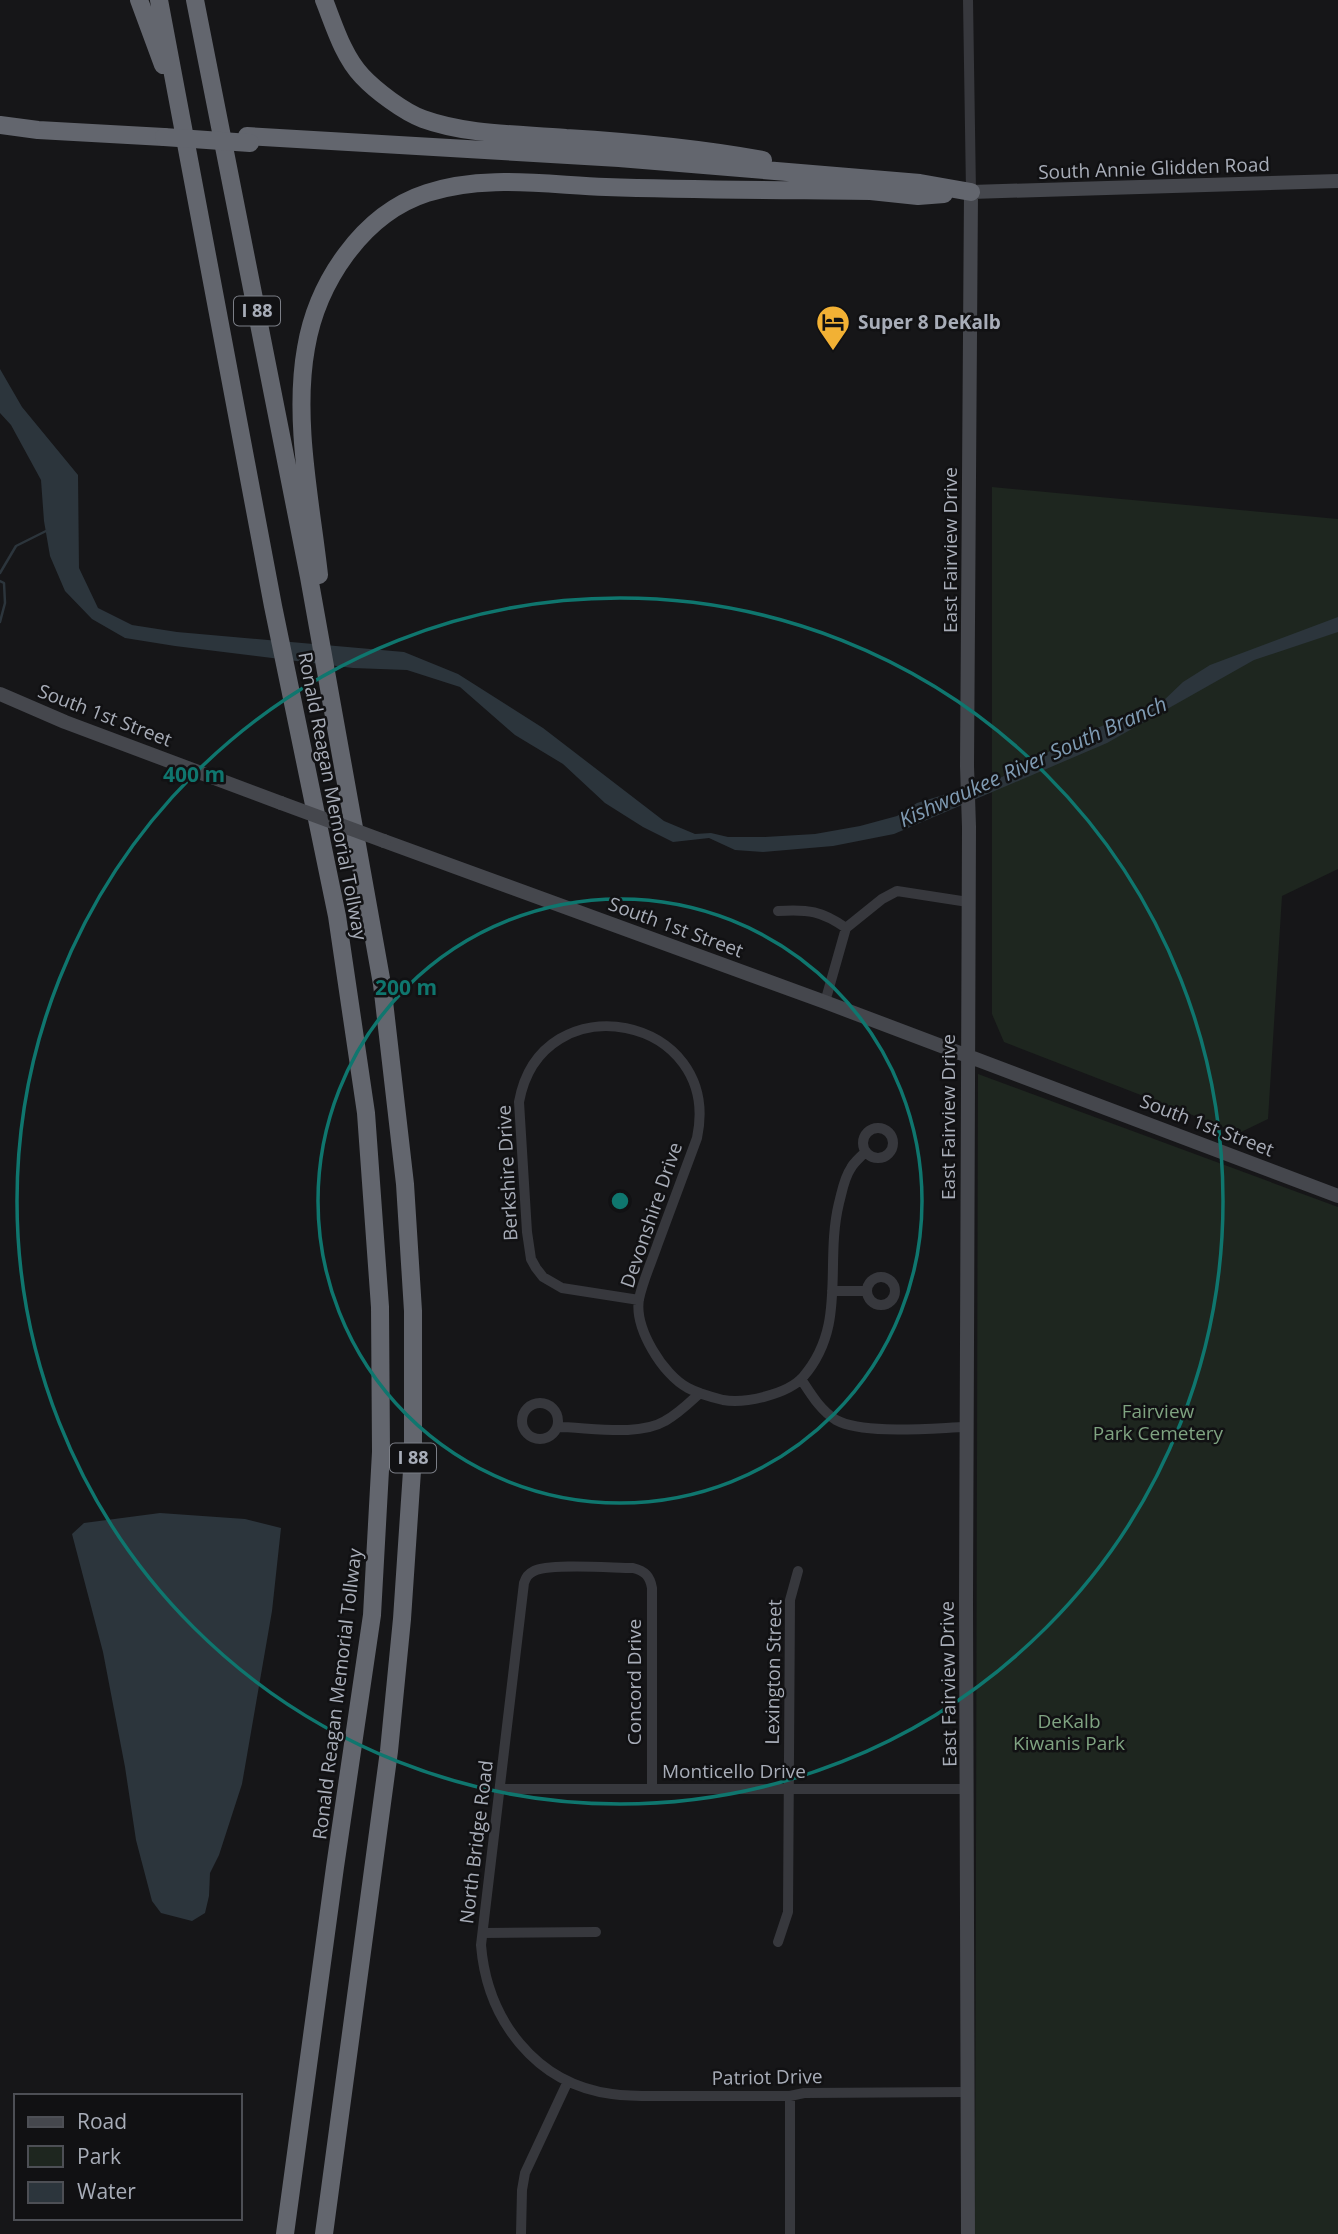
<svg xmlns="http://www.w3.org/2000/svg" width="1338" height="2234" viewBox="0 0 1338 2234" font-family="'Open Sans',sans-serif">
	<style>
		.green { fill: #1e261f }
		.water { fill: #2c353c }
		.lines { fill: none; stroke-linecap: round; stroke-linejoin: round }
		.stream { stroke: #2c353c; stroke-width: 2.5 }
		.street { stroke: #37383d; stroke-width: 10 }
		.secondary { stroke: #45474d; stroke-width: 14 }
		.highway { stroke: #63666e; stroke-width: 18 }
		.secondary-bridge { stroke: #45474d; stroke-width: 14 }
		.highway-bridge { stroke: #63666e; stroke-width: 18 }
		.ring { fill: none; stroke: #0f766e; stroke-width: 3.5 }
		.labels { text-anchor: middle; stroke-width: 5; stroke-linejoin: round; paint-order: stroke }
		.shield { fill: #111113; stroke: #7b7e86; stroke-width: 2 }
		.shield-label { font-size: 18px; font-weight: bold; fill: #a8adb8 }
		.street-label { font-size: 19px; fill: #a8adb8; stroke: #111113 }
		.poi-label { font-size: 19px; font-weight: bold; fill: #a8adb8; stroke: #111113; text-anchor: start }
		.park-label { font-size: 19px; fill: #7fa381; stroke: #111113 }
		.water-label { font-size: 21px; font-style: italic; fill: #7f9bb3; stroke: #111113 }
		.centre { fill: #0f766e; stroke: #111113; stroke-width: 3.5 }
		.ring-label { font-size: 21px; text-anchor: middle; font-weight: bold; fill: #0f766e; stroke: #111113; stroke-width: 5; stroke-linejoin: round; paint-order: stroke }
	</style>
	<rect width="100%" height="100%" fill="#161618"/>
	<path class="green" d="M992 487 1338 519V869L1282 896 1268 1119 1239 1133 1004 1042 992 1014Z
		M978 1074 1338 1207V2234H975Z"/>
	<path class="water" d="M0 369 22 407 78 475 79 568 98 608 132 625 177 632 404 652 458 674 543 728 664 821 695 834 711 833 728 837H765L815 834 860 826 897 816 917 803 1002 777 1076 737 1128 715H1139L1161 703 1183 682 1210 665 1338 617V632L1254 660 1107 743 894 834 833 846 763 852 735 850 709 838 673 842 643 827 605 803 563 764 515 735 460 687 407 670 353 668 175 646 125 638 92 619 65 591 50 556 44 521 41 480 11 425 0 413Z
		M160 1513 245 1519 281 1528 272 1611 242 1784 219 1855 210 1873 209 1896 205 1913 192 1921 161 1913 152 1901 136 1840 125 1767 103 1652 72 1534 84 1523Z"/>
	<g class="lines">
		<path class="stream" d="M0 573 16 546 46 531
			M0 581 4 583 5 603 0 622"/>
		<path class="street" d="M968 0 971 192
			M778 911C808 909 822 911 846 928L825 1002
			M846 928 882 899 897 891 968 902
			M863 1143a15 15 0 1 1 30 0a15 15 0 1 1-30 0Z
			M867 1291a14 14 0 1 1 28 0a14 14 0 1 1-28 0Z
			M832 1291H867
			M639 1300 562 1288 543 1277 536 1268 531 1259 527 1232 519 1102C541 980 723 1015 697 1138 684 1173 671 1208 658 1243 652 1261 643 1280 639 1299 634 1328 663 1375 688 1388 699 1394 711 1397 723 1400 745 1404 788 1394 803 1377 848 1325 824 1265 839 1203 842 1192 844 1178 851 1168 854 1162 861 1157 865 1152
			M801 1379C811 1394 820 1410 836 1420 864 1435 933 1428 966 1427
			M522 1421a18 18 0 1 1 36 0a18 18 0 1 1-36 0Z
			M557 1427C588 1427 638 1437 665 1421 678 1414 689 1403 700 1393
			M501 1789H968
			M652 1789V1588C650 1576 645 1571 633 1568 613 1568 549 1563 534 1571 528 1574 526 1577 524 1583L481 1945C487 2019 535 2084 612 2094 633 2097 655 2096 676 2096 714 2096 752 2096 790 2096L804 2093 968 2092
			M483 1933 596 1932
			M778 1942 788 1912 790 1600 798 1571
			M790 2096V2234
			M521 2234 522 2190 525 2173 568 2081"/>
		<path class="secondary" d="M0 694 65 722 281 803
			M384 841 825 1002 1338 1196
			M968 2234 966 1601 969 827 967 766 971 192 1338 181"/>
		<path class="highway" d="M139 0 163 65
			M159 0 273 606 337 916 366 1113 380 1307 381 1452 372 1615 335 1867 285 2234
			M195 0 309 577 382 984 405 1184 413 1311V1456L402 1619 389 1751 324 2234
			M324 0C334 25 343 56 362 76 376 91 404 112 423 119 467 135 519 134 566 138 632 142 697 148 763 160
			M0 125 38 130 164 137
			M247 136 619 158 920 183 971 192
			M861 190 918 196 944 194
			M319 575C311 503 293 420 306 348 317 283 362 214 427 193 484 174 548 185 606 187 695 190 783 190 871 191"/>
		<path class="secondary-bridge" d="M281 803 384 841"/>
		<path class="highway-bridge" d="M164 137 250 143"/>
	</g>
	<g class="ring">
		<circle cx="620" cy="1201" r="302"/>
		<circle cx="620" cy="1201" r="603"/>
	</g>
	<defs>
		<g id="hotel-pin" transform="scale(1.75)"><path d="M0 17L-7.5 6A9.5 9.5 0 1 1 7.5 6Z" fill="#f2b134" stroke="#111113"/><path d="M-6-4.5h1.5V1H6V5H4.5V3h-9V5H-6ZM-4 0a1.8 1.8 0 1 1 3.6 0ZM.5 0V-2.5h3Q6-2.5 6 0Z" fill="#111"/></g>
	</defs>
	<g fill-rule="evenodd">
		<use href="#hotel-pin" x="833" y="322"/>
	</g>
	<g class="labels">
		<g class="shield">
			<rect x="234" y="296.5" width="46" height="29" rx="5"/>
			<rect x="390" y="1443.5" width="46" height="29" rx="5"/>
		</g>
		<g class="shield-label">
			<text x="257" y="317">I 88</text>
			<text x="413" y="1464">I 88</text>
		</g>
		<g class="street-label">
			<text transform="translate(1154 168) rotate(-2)" y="7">South Annie Glidden Road</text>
			<text transform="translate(950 550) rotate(-90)" y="7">East Fairview Drive</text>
			<text transform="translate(105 715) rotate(21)" y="7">South 1st Street</text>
			<text transform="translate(333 796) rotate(79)" y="7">Ronald Reagan Memorial Tollway</text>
			<text transform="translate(676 927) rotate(20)" y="7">South 1st Street</text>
			<text transform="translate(948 1117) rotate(-90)" y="7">East Fairview Drive</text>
			<text transform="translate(1207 1125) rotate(21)" y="7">South 1st Street</text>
			<text transform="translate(507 1173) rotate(-93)" y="7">Berkshire Drive</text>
			<text transform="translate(651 1215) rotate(-71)" y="7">Devonshire Drive</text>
			<text transform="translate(773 1672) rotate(-89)" y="7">Lexington Street</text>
			<text transform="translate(634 1682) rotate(-90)" y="7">Concord Drive</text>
			<text transform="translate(948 1684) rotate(-91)" y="7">East Fairview Drive</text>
			<text transform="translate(337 1694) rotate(-83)" y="7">Ronald Reagan Memorial Tollway</text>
			<text x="734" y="1778">Monticello Drive</text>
			<text transform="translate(476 1842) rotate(-83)" y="7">North Bridge Road</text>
			<text transform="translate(767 2077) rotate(-1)" y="7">Patriot Drive</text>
		</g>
		<g class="poi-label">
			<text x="858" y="329">Super 8 DeKalb</text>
		</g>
		<g class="park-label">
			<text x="1158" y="1418">Fairview<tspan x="1158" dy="22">Park Cemetery</tspan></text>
			<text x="1069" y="1728">DeKalb<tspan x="1069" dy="22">Kiwanis Park</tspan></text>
		</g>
		<g class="water-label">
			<text transform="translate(1033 762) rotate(-24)" y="7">Kishwaukee River South Branch</text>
		</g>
	</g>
	<circle cx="620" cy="1201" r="10" class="centre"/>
	<g class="ring-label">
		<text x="194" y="782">400 m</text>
		<text x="406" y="995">200 m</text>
	</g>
	<rect x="14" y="2094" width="228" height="126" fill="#111113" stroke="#4d4f55" stroke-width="2"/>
	<rect x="28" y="2117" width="35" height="10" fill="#45474d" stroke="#4d4f55" stroke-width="2"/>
	<text x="77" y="2129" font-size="21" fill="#a8adb8">Road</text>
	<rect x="28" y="2146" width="35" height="21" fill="#1e261f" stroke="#4d4f55" stroke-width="2"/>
	<text x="77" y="2164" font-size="21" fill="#a8adb8">Park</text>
	<rect x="28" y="2182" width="35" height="21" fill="#2c353c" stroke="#4d4f55" stroke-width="2"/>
	<text x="77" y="2199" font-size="21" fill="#a8adb8">Water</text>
</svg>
